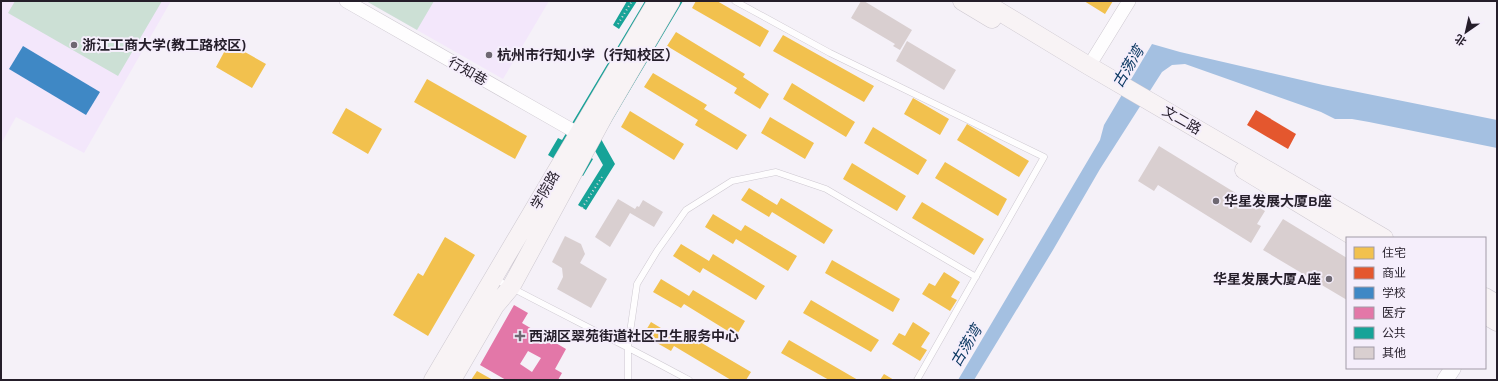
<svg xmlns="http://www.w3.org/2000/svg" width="1498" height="381" viewBox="0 0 1498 381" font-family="Overpass,'Noto Sans SC',sans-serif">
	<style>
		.built { fill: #f3e7fb }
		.green { fill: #cce0d5 }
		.water { fill: #a4c0e1 }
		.homes { fill: #f2c14e }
		.shops { fill: #e4572e }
		.schools { fill: #3f88c5 }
		.health { fill: #e377a8; fill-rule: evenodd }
		.public { fill: #17a398 }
		.building { fill: #d9cfd0 }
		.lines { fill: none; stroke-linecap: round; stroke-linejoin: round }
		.service-casing { stroke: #cdc8d0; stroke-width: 7 }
		.minor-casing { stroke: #cdc8d0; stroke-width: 14 }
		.tertiary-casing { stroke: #cdc8d0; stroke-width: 17 }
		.secondary-casing { stroke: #cdc8d0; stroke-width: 19 }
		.path { stroke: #dfdddf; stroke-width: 2; stroke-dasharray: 1 3; stroke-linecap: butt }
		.service { stroke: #fefdfe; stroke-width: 6 }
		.minor { stroke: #fefdfe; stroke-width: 13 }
		.tertiary { stroke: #fefdfe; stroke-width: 16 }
		.secondary { stroke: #f8f3f5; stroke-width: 18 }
		.poi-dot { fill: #6e6872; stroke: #f5eefb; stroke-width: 1.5 }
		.labels { text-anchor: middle; stroke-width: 4; stroke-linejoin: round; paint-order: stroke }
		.poi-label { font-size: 14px; font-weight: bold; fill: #251e2a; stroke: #f5eefb; text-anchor: start }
		.street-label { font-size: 14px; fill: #251e2a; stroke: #f5eefb }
		.water-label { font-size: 15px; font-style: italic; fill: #0c3962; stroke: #f5eefb }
	</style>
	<rect width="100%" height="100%" fill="#f5f1f8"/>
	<path class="built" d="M1 1H171L84 153 16 117 1 144Z
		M366 1H549L503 79Z"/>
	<path class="green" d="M15 1H162L118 76 8 13Z
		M366 1H434L417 30Z"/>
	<path class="water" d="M1152 44 1180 52 1323 85 1497 120V148L1369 122 1352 119H1335L1321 112 1185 64 1172 65 1162 72 1100 169 1053 250 974 380H958L1100 140 1104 125Z"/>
	<path class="homes" d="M696 1H717L769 31 760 47 692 8Z
		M1084 1H1113L1105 14Z
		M676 32 745 74 743 77 769 94 760 109 734 93 737 88 667 46Z
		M783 35 874 86 864 102 773 51Z
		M229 43 266 64 252 88 216 67Z
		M653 73 707 105 704 109 747 135 737 150 695 125 698 120 644 87Z
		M427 79 527 136 515 159 414 102Z
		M792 83 855 122 846 137 783 99Z
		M913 98 949 119 940 135 904 114Z
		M346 108 382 129 368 154 332 133Z
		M630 111 684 144 674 160 621 127Z
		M770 117 814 143 805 159 761 133Z
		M967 124 1029 161 1019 177 957 140Z
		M873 127 927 160 918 175 864 143Z
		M945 162 1007 199 998 216 935 178Z
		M852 163 906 196 897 211 843 179Z
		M749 188 777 205 781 198 833 230 824 244 772 212 769 217 741 200Z
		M922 202 984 239 974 255 912 218Z
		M713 214 741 231 745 225 797 256 788 271 736 239 733 244 705 227Z
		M445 237 475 255 428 336 393 315 418 273 423 276Z
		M681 244 709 261 713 254 765 286 756 300 703 268 700 273 673 256Z
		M832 260 900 299 893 312 825 273Z
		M944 272 960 282 951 297 957 300 950 311 922 294 929 283 935 286Z
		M661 279 689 296 693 290 745 321 736 336 684 304 681 308 653 292Z
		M811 300 879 340 871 352 803 313Z
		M651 322 679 339 683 332 751 372 746 380H731L674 346 671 351 643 335Z
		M913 322 930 333 921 347 927 350 920 361 892 344 899 333 905 336Z
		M789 340 858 380H829L781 353Z
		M477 371 493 380H471Z
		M884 374 894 380H880Z"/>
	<path class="shops" d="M1256 110 1296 134 1288 149 1247 125Z"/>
	<path class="schools" d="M23 46 100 92 86 115 9 69Z"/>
	<path class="health" d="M514 305 528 313 522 323 566 349 555 369 562 373 558 380H506L480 365ZM528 351 541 358 532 372 520 364Z"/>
	<path class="public" d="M627 1H637L619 29 613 25Z
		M645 1H683L601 139 615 164 586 210 578 205 603 165 594 149 590 157 593 159 583 176 548 155 558 138 562 140Z"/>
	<path class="building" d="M861 1H864L912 30 900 50 893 46 895 44 851 18Z
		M907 41 956 70 944 90 896 61Z
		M1159 146 1265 211 1257 224 1261 226 1251 243 1158 185 1154 191 1138 181Z
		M618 199 635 209 637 206 639 207 643 200 663 212 654 227 630 213 610 247 595 237Z
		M1283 219 1347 258V300L1263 250Z
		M565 236 581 244 585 254 580 263 607 279 591 308 557 289 563 277 562 268 552 262Z"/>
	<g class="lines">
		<g class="service-casing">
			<path id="service" d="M735 1 830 53 1044 157 917 380
				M495 279C559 313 625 345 689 380
				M628 380V346L637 284 657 251 686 210 732 181 776 172 826 189 976 277"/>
		</g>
		<g class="minor-casing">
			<path id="minor" d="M346 1 586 138
				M1089 66 1129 1"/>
		</g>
		<g class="tertiary-casing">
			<path id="tertiary" d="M1445 380 1453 368"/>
		</g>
		<g class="secondary-casing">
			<path id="secondary" d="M962 1 992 19
				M982 1 1089 66 1384 238
				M1244 170 1356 238
				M1485 297 1497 304
				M1485 315 1497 322
				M433 380 657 1
				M452 380 495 306 511 287 605 114 671 1"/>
		</g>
		<path class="path" d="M618 24 632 1
			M582 208 602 177"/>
		<use href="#service" class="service"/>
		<use href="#minor" class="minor"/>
		<use href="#tertiary" class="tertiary"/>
		<use href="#secondary" class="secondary"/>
	</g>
	<g class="poi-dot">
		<circle cx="74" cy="45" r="4"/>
		<circle cx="489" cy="55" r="4"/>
		<circle cx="1216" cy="201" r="4"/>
		<circle cx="1329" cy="279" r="4"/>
		<path d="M518 330h4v4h4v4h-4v4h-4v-4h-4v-4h4z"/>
	</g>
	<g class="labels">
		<g class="poi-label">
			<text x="82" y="50">浙江工商大学(教工路校区)</text>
			<text x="497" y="60">杭州市行知小学（行知校区）</text>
			<text x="1224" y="206">华星发展大厦B座</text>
			<text x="1321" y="284" text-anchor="end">华星发展大厦A座</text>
			<text x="529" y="341">西湖区翠苑街道社区卫生服务中心</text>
		</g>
		<g class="street-label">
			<text transform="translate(468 71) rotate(30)" y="5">行知巷</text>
			<text transform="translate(1182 120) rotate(30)" y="5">文二路</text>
			<text transform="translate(545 190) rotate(-60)" y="5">学院路</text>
		</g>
		<g class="water-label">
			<text transform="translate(1128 67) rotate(-59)" y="5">古荡湾</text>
			<text transform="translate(966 346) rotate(-59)" y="5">古荡湾</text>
		</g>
	</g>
	<rect width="1498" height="381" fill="none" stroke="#251e2a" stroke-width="4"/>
	<rect x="1346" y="237" width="140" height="132" fill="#f5eefb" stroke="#a29ba7"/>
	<rect x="1354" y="247" width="20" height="12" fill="#f2c14e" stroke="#a29ba7"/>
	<text x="1382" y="257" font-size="12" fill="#251e2a">住宅</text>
	<rect x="1354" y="267" width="20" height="12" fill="#e4572e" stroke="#a29ba7"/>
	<text x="1382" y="277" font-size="12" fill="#251e2a">商业</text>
	<rect x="1354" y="287" width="20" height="12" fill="#3f88c5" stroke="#a29ba7"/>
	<text x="1382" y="297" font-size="12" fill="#251e2a">学校</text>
	<rect x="1354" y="307" width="20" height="12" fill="#e377a8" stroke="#a29ba7"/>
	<text x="1382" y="317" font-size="12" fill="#251e2a">医疗</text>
	<rect x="1354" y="327" width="20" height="12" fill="#17a398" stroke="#a29ba7"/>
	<text x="1382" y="337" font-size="12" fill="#251e2a">公共</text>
	<rect x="1354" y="347" width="20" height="12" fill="#d9cfd0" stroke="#a29ba7"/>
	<text x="1382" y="357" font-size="12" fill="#251e2a">其他</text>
	<g transform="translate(1466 32) rotate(214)" stroke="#f5eefb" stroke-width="3" paint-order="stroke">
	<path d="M0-3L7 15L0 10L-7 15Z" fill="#251e2a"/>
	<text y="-6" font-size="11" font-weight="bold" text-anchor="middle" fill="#251e2a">北</text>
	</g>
</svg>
